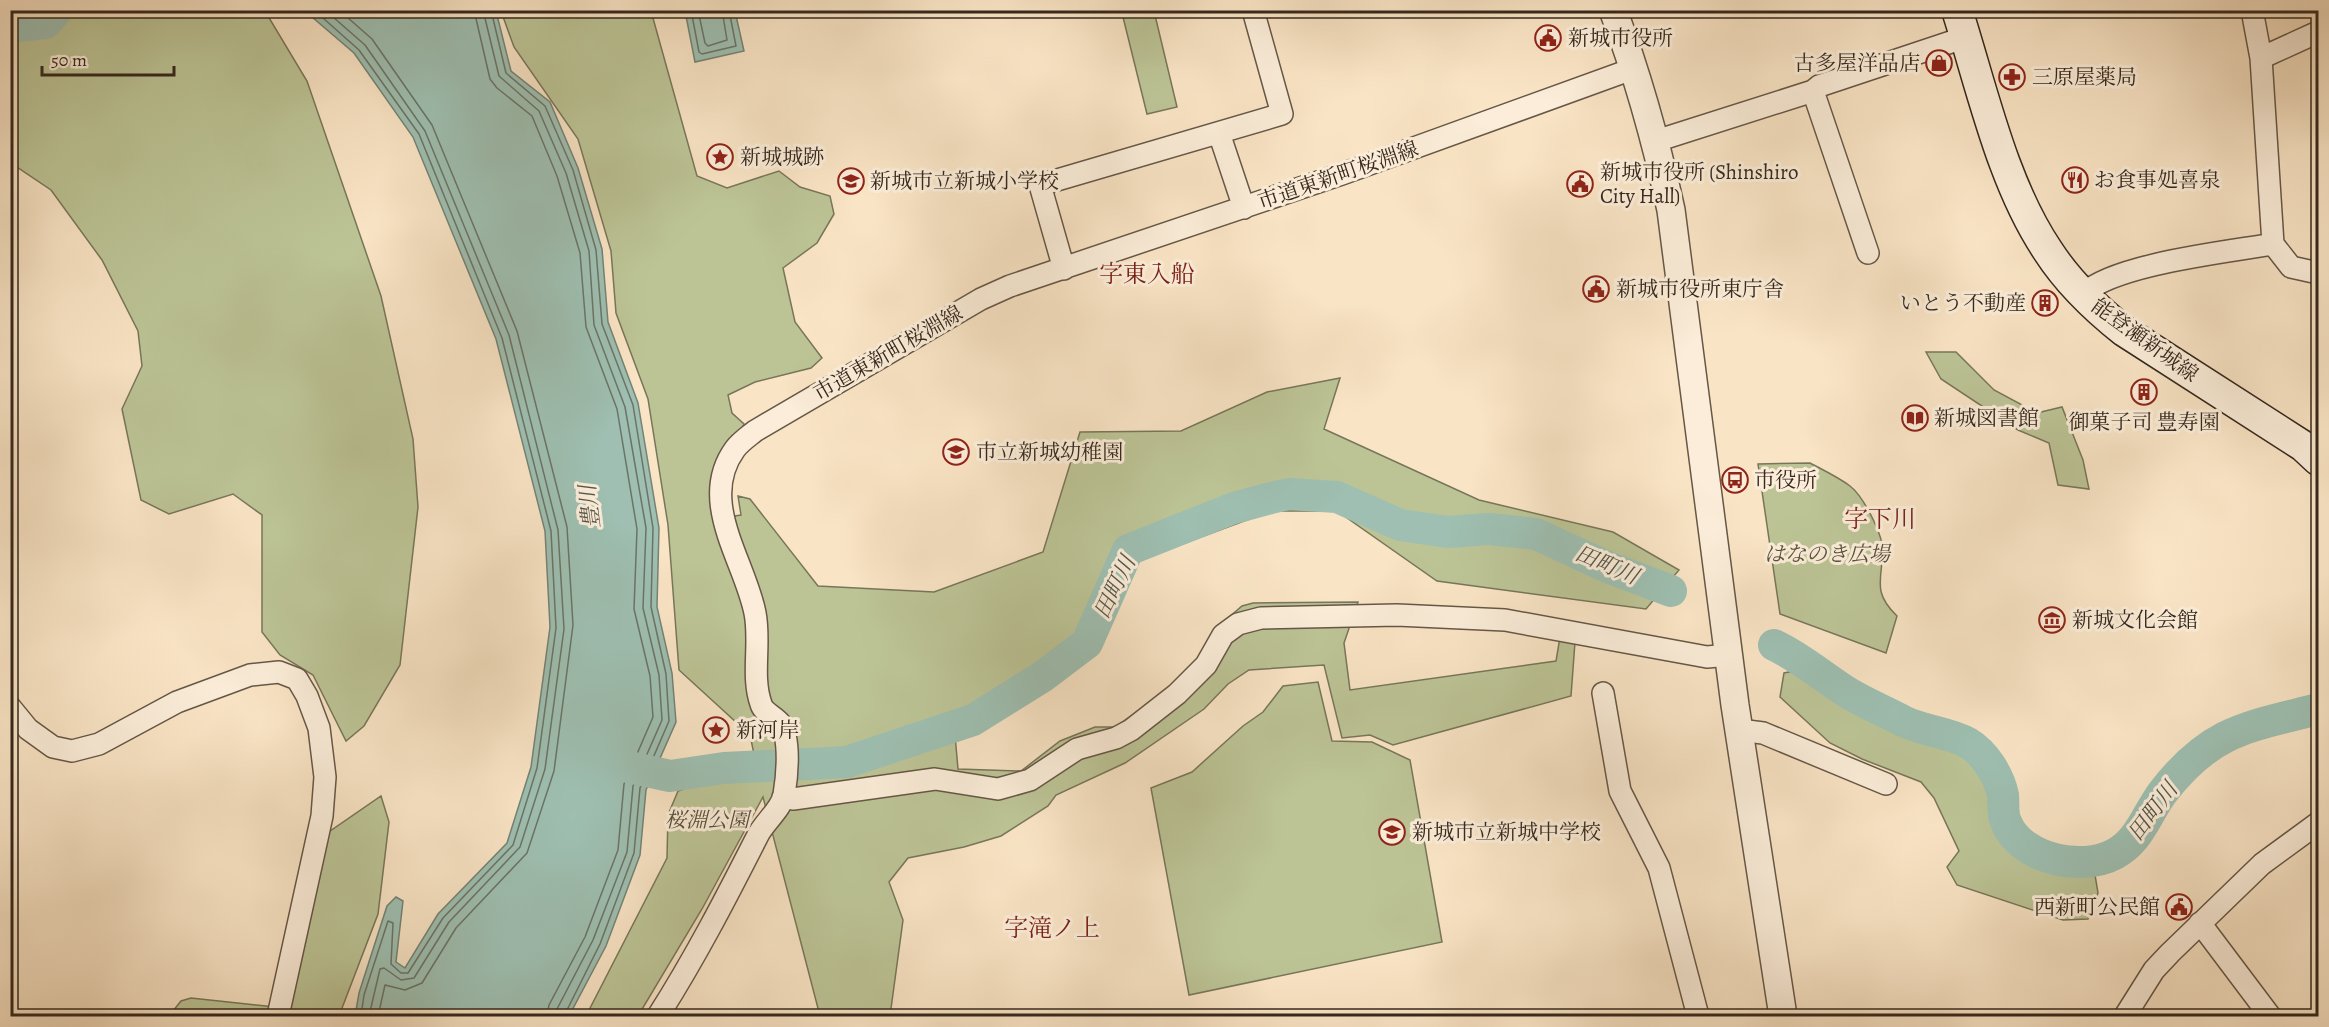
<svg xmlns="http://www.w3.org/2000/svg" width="2329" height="1027" viewBox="0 0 2329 1027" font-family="Alegreya,'Noto Serif JP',serif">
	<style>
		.green { fill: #bcc496; stroke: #78765a; stroke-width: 1.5 }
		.water { fill: #9ebfb1; stroke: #748376; stroke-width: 1.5 }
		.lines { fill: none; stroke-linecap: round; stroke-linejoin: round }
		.shore { stroke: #6a7467; stroke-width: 1.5 }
		.river { stroke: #9ebfb1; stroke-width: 32 }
		.minor-casing { stroke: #665747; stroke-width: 24 }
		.tertiary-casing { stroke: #665747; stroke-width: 30 }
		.secondary-casing { stroke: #35281d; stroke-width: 33 }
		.minor { stroke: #fbedd9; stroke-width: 21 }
		.tertiary { stroke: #fbedd9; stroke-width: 27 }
		.secondary { stroke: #fbedd9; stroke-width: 30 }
		.labels { text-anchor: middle; stroke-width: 6; stroke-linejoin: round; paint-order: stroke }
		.poi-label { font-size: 21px; fill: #35281d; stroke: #fbedd9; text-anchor: start }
		.street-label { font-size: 21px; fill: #35281d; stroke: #fbedd9 }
		.park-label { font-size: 21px; font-style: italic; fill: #574f3b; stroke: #fbedd9 }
		.water-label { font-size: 22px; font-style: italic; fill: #545549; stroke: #fbedd9 }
		.quarter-label { font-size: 24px; fill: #7a1f14; stroke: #fbedd9 }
	</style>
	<rect width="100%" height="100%" fill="#f9e4c5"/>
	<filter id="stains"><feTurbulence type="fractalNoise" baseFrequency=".00333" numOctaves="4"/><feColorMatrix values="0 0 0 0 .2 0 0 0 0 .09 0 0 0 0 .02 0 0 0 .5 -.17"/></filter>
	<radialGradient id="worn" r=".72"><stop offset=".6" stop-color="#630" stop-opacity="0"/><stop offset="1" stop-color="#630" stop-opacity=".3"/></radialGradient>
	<path class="green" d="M10 11H265L307 81 381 296 413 439 418 507 400 665 364 726 346 741 313 675 280 655 262 632V515L233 494 169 514 141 500 122 409 142 366 138 331 102 260 51 190 11 163Z
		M501 11H651L697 176 727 188 779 171 800 187 830 196 834 214 817 243 783 268 795 322 822 358 811 368 755 382 728 395 732 413 744 424 737 438 720 518 741 515 738 496 750 499 818 586 934 592 1043 552 1080 432 1181 431 1267 392 1340 378 1324 429 1479 500 1613 532 1679 570 1646 609 1437 581 1337 511H1271L1131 563 1084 636 1013 705 955 735 958 769 1021 771 1060 741 1095 727H1115L1192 674 1219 626 1242 606 1253 603 1358 602 1344 643 1350 690 1556 661 1560 637 1575 642 1571 696 1393 745 1370 735 1342 738 1324 665 1249 670 1228 684 1204 709 1125 763 1056 795 1048 806 1001 836 964 847 908 858 889 882 903 920 890 1016H820L763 797 702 909 638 1016H586L667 858 668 815 678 791 700 783 759 778 750 735 679 670 668 525 648 399 616 313 611 251 578 139 514 47Z
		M1131 11H1154L1177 107 1147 114 1122 13Z
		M1926 352H1956L1994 390 2037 413 2062 407 2083 460 2089 489 2058 485 2049 443 2018 430 1941 379Z
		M1810 463C1823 470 1838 477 1850 486 1864 497 1883 535 1883 552 1881 581 1873 593 1897 616L1886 653 1780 614 1758 464Z
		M1804 669 1854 692 1916 729 1966 745 1988 771 2000 815 2013 842 2068 872 2095 875 2098 893 2088 919 2063 920 1957 885 1947 867 1959 851 1934 798 1921 782 1862 759 1830 743 1780 697 1784 673Z
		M1318 682 1332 741 1372 742 1410 760 1442 942 1189 995 1151 788 1192 772 1243 726 1263 712 1283 686Z
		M381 796 389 822 378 914 339 1016H169L181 1001 191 998 285 1008 323 836Z"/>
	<path class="water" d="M305 11H496L511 71 550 102 578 168 602 249 608 322 638 403 659 528 657 607 672 673 676 722 646 790 640 855 606 946 569 1016H355L359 993 387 906 396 897 403 901 396 962 405 968 438 914 507 843 531 767 550 627 545 531 496 339 413 137 354 53Z
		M685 11H735L744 51 695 62Z"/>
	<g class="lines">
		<path class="shore" d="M314 10 359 50 419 134 502 338 551 531 556 628 537 768 513 845 443 918 408 973H401L391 964 393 923 388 921 364 995 361 1016
			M325 10 365 45 425 131 509 335 558 530 564 629 545 769 520 847 449 922 414 978 401 980 384 968 380 969 369 1016
			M339 10 372 39 432 125 517 331 567 527 573 625 554 771 527 853 456 928 422 983 405 990 385 985 378 1016
			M474 10 490 79 497 88 532 116 557 176 580 253 586 327 617 409 637 529 634 609 650 676 653 717 624 784 618 850 585 937 549 1005 547 1016
			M483 10 499 76 539 111 566 173 589 251 594 325 625 407 646 528 643 608 659 675 662 720 633 786 627 852 593 940 557 1009 556 1016
			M491 10 506 73 545 106 573 170 596 250 602 324 633 405 653 528 651 607 666 674 669 721 640 788 634 853 600 944 564 1016
			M691 10 699 52 702 54 736 46 729 10
			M698 10 705 43 708 46 727 40 722 10"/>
		<path class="river" d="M10 24 18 26 46 23 57 10
			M1774 645C1802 658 1824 678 1850 694 1867 704 1886 712 1903 721 1923 731 1948 732 1968 743 1985 753 1999 776 2003 795 2004 804 2002 814 2006 822 2021 861 2089 874 2121 850 2141 836 2148 812 2163 792 2211 730 2247 727 2318 709
			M610 763 670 776 724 768 847 762 973 720 1042 677 1087 643 1128 550 1234 508 1271 498 1289 494 1337 497 1400 525 1448 532 1488 529 1536 534 1605 566 1671 591"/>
		<g class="minor-casing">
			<path id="minor" d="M2261 58 2318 32
				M1813 91 1868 253
				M1219 133 1244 208
				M1656 141 1813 91 1819 86 1966 37
				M2273 244 2291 267 2318 273
				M1064 269 1040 185 1282 114 1253 10
				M2083 294C2115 264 2227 252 2273 244L2261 58 2252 10
				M1603 693 1620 791 1659 868 1698 1016
				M10 707 28 729 53 747 72 751 99 744 177 702 250 675 279 672 297 679 307 696 319 728 325 777 322 816 278 1016
				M1739 730 1763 733 1886 784
				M783 797 793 799 935 779 998 789 1030 780 1077 749 1116 738 1131 730 1177 694 1206 665 1223 635 1238 624 1261 618 1397 615 1505 620 1707 657 1729 655
				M2200 923 2270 1016
				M658 1016C695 958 726 898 757 837 763 823 781 810 784 795 787 777 791 739 780 723 774 716 763 712 761 704 751 676 761 643 755 613 745 561 697 501 735 449 740 442 749 436 755 431L981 299 1010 286 1342 174 1635 68
				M2125 1016 2154 970 2170 953 2262 864 2318 823"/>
		</g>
		<g class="tertiary-casing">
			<path id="tertiary" d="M1613 10C1638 76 1656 141 1671 210L1735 705 1783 1016"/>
		</g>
		<g class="secondary-casing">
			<path id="secondary" d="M1957 10C1982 88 2002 183 2048 251 2068 282 2095 308 2124 331L2303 446 2318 460"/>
		</g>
		<use href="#minor" class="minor"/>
		<use href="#tertiary" class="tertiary"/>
		<use href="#secondary" class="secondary"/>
	</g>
	<defs>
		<g id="civic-ring" transform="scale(1.35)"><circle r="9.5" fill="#fbedd9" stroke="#8f2418" stroke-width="1.5"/><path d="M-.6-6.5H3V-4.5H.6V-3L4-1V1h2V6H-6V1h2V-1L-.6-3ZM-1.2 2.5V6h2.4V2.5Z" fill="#8f2418"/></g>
		<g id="shop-ring" transform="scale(1.35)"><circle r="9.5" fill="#fbedd9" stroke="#8f2418" stroke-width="1.5"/><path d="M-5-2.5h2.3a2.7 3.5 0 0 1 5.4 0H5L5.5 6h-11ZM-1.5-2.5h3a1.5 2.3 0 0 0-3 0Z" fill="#8f2418"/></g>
		<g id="pharmacy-ring" transform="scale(1.35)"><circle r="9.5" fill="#fbedd9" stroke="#8f2418" stroke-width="1.5"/><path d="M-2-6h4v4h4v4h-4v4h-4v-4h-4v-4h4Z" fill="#8f2418"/></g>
		<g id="sight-ring" transform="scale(1.35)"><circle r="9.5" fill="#fbedd9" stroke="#8f2418" stroke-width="1.5"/><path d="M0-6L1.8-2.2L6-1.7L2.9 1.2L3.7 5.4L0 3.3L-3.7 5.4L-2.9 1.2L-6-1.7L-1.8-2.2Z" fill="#8f2418"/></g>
		<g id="restaurant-ring" transform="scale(1.35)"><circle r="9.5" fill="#fbedd9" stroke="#8f2418" stroke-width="1.5"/><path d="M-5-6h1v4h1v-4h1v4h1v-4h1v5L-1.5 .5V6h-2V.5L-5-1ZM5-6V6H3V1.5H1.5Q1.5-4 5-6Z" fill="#8f2418"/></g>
		<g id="school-ring" transform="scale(1.35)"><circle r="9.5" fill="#fbedd9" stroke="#8f2418" stroke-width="1.5"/><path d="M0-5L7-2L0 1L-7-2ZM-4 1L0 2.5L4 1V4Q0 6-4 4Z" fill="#8f2418"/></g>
		<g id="building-ring" transform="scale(1.35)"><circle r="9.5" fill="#fbedd9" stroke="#8f2418" stroke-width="1.5"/><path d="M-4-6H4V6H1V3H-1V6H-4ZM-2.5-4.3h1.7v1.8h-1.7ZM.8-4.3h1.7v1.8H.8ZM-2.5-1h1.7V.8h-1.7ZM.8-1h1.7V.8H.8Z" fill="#8f2418"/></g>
		<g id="library-ring" transform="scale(1.35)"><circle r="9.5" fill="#fbedd9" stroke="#8f2418" stroke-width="1.5"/><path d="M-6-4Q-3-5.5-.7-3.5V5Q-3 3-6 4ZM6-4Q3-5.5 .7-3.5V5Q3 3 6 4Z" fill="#8f2418"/></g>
		<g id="bus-ring" transform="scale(1.35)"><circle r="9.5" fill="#fbedd9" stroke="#8f2418" stroke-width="1.5"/><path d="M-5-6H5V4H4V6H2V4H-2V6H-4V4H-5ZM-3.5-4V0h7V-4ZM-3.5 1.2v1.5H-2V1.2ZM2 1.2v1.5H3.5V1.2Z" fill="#8f2418"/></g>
		<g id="museum-ring" transform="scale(1.35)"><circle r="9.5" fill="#fbedd9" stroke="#8f2418" stroke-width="1.5"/><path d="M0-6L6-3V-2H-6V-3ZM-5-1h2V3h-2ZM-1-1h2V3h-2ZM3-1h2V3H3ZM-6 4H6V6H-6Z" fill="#8f2418"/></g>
	</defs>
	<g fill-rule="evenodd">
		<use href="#civic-ring" x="1548" y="38"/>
		<use href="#shop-ring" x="1939" y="63"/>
		<use href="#pharmacy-ring" x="2012" y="77"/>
		<use href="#sight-ring" x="720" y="157"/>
		<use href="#restaurant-ring" x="2075" y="180"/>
		<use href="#school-ring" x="851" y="181"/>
		<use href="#civic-ring" x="1580" y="184"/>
		<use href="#civic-ring" x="1596" y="289"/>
		<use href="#building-ring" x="2045" y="303"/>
		<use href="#building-ring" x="2144" y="392"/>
		<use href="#library-ring" x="1915" y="418"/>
		<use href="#school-ring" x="956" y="452"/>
		<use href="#bus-ring" x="1735" y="480"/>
		<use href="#museum-ring" x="2052" y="620"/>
		<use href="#sight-ring" x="716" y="730"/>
		<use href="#school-ring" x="1392" y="832"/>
		<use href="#civic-ring" x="2179" y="907"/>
	</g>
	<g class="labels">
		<g class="poi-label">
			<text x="1568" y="45">新城市役所</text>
			<text x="1920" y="70" text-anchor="end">古多屋洋品店</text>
			<text x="2032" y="84">三原屋薬局</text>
			<text x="740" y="164">新城城跡</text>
			<text x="1600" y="179">新城市役所 (Shinshiro<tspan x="1600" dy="24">City Hall)</tspan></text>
			<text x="2094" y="187">お食事処喜泉</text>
			<text x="870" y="188">新城市立新城小学校</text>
			<text x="1616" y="296">新城市役所東庁舎</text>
			<text x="2026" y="310" text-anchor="end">いとう不動産</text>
			<text x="1934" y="425">新城図書館</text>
			<text x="2144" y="429" text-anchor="middle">御菓子司 豊寿園</text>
			<text x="976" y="459">市立新城幼稚園</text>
			<text x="1754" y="487">市役所</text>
			<text x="2072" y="627">新城文化会館</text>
			<text x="736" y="737">新河岸</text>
			<text x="1412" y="839">新城市立新城中学校</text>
			<text x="2160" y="914" text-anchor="end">西新町公民館</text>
		</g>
		<g class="street-label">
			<text transform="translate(1338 175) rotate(-19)" y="7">市道東新町桜淵線</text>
			<text transform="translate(2145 340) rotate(36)" y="7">能登瀬新城線</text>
			<text transform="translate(888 353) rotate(-30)" y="7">市道東新町桜淵線</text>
		</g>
		<g class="park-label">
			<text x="1827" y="561">はなのき広場</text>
			<text x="707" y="827">桜淵公園</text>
		</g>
		<g class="water-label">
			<text transform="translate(589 507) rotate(-97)" y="8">豊川</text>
			<text transform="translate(1607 564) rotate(23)" y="8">田町川</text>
			<text transform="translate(1114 587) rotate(-64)" y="8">田町川</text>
			<text transform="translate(2152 811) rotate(-53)" y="8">田町川</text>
		</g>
		<g class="quarter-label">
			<text x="1147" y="282">字東入船</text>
			<text x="1880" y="527">字下川</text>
			<text x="1052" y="936">字滝ノ上</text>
		</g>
	</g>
	<rect width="2329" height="1027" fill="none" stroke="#f9e4c5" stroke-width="36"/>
	<rect x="12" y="12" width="2305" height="1003" fill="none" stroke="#35281d" stroke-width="3"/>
	<rect x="18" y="18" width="2293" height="991" fill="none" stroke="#35281d" stroke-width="1.5"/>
	<path d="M42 66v9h132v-9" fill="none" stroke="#35281d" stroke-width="3"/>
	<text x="51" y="66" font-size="18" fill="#35281d" stroke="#fbedd9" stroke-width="4.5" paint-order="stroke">50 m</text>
	<rect width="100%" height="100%" filter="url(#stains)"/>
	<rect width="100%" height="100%" fill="url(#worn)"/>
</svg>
